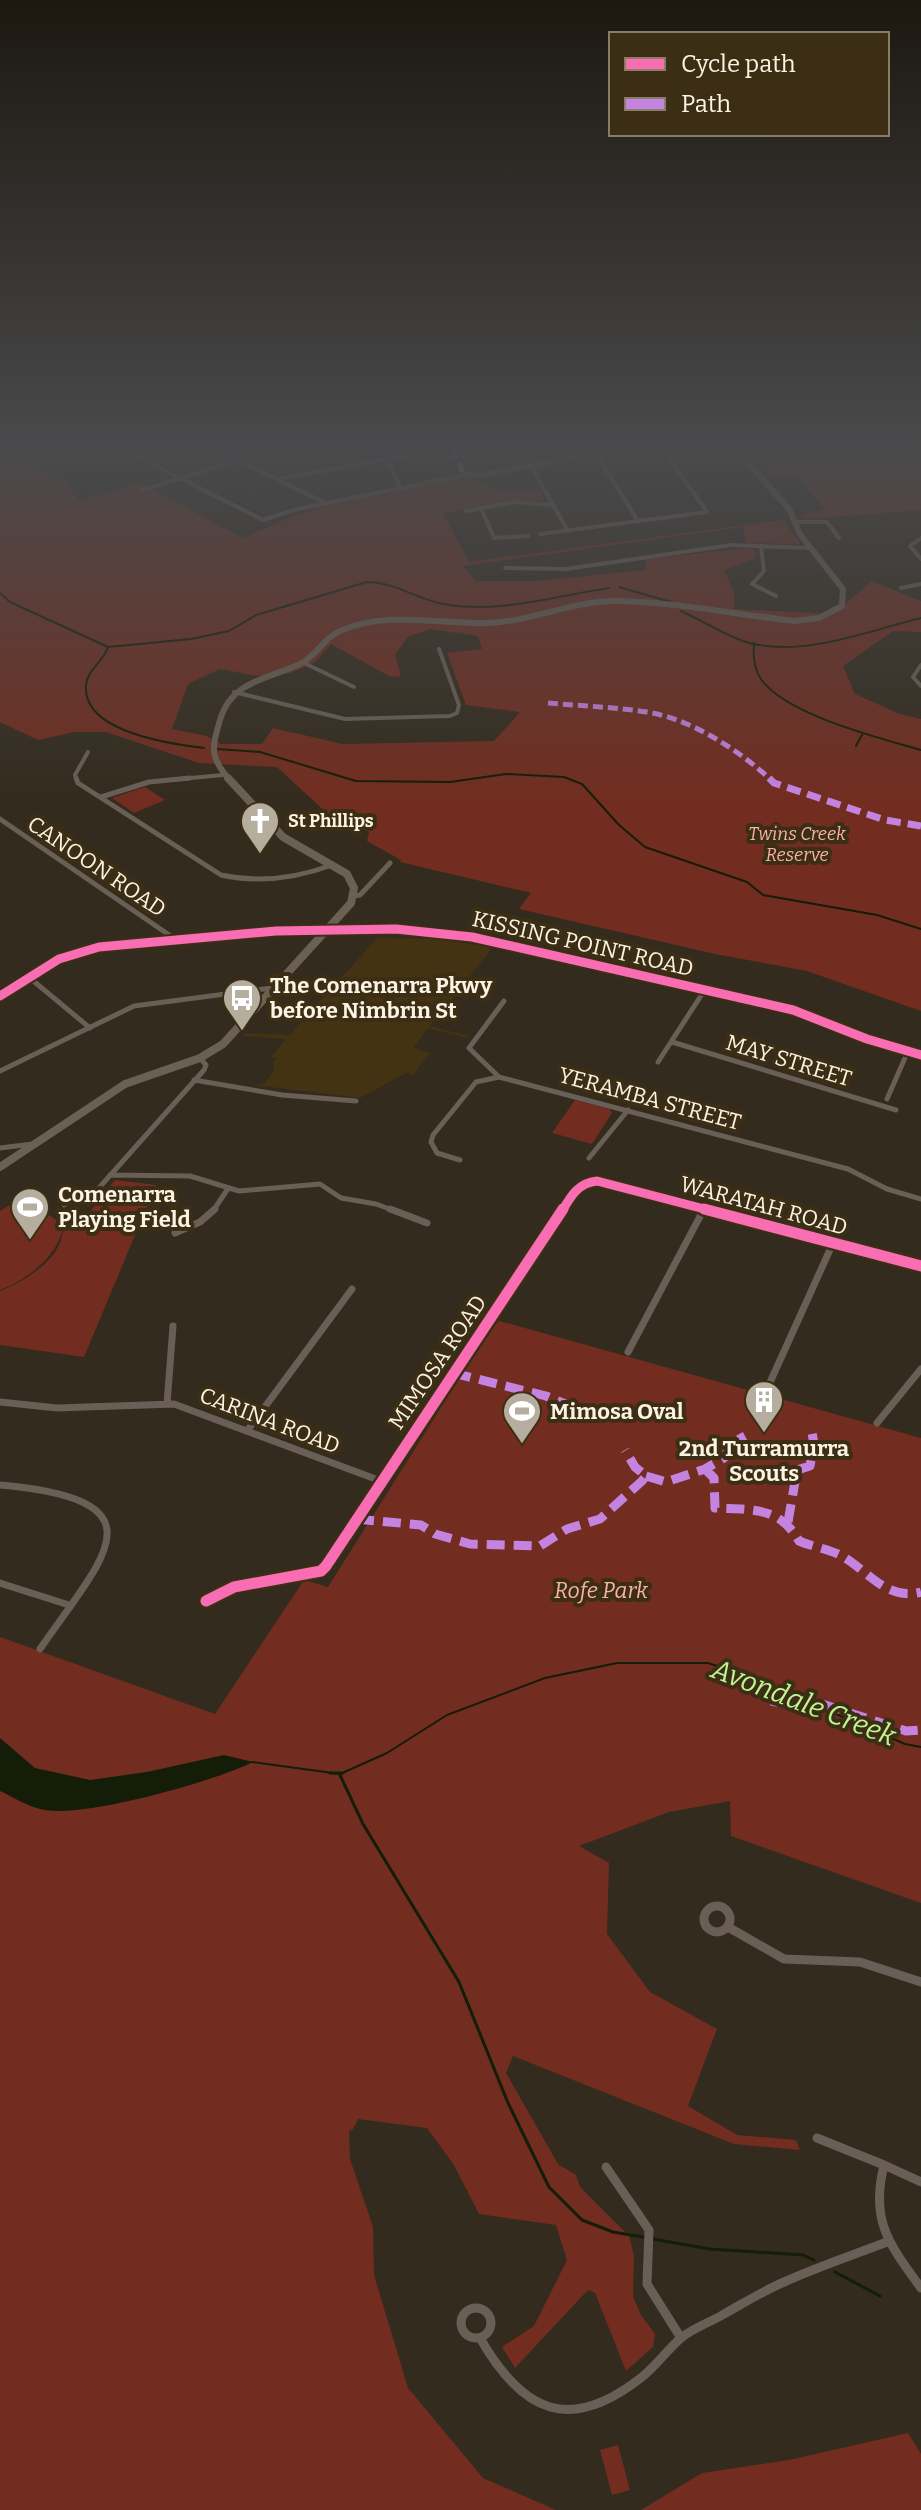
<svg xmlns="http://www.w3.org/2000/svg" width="921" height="2510" viewBox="0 0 921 2510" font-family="Bitter,serif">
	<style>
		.built { fill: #433313 }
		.green { fill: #722d20; fill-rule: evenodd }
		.water { fill: #131d07 }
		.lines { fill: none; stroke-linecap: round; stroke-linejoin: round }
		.stream-far1 { stroke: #131d07; stroke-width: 2 }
		.stream { stroke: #131d07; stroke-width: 3 }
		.street-far3 { stroke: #695f56; stroke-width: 4 }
		.street-far2 { stroke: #695f56; stroke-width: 5 }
		.street-far1 { stroke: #695f56; stroke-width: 7 }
		.street { stroke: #695f56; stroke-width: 9 }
		.secondary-far1 { stroke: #6b6054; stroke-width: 6 }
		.secondary { stroke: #6b6054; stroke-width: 8 }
		.quiet-far2 { stroke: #c483df; stroke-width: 5; stroke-dasharray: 10 5; stroke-linecap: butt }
		.quiet-far1 { stroke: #c483df; stroke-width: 7; stroke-dasharray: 14 7; stroke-linecap: butt }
		.quiet { stroke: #c483df; stroke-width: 9; stroke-dasharray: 18 9; stroke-linecap: butt }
		.cycleway-far1-casing { stroke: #3c2e14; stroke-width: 13 }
		.cycleway-casing { stroke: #3c2e14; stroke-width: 16 }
		.cycleway-far1 { stroke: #f96db3; stroke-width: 9 }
		.cycleway { stroke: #f96db3; stroke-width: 11 }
		.labels { text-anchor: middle; stroke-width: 8; stroke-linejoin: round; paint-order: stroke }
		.far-poi-label { font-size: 18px; font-weight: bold; fill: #fbf3e3; stroke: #3c2e14; text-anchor: start }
		.far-park-label { font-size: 18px; font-style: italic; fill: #f9b2a3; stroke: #3c2e14 }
		.street-label { font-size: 22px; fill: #fbf3e3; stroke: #3c2e14 }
		.poi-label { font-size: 22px; font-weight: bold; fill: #fbf3e3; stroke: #3c2e14; text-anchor: start }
		.park-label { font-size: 22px; font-style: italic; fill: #f9b2a3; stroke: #3c2e14 }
		.near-water-label { font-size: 28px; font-style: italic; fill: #bef691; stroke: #3c2e14 }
	</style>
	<rect width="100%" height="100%" fill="#332b1d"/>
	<path class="built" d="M377 938 437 939 493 947 430 1026 469 1036 467 1038 428 1028 413 1048 430 1053 413 1075 406 1073 360 1098 254 1085 264 1084 274 1070 273 1062 277 1058 271 1057 286 1039 243 1036 246 1033 290 1035Z"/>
	<path class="green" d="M0 449H97L25 461 65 481 78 501 140 483 243 538 291 517 330 505 466 476 499 491 539 490 544 500H514L443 513 469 562 783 520 801 544 746 543 743 527 463 566 476 581H536L647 570 645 559 750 548 755 550 756 558 724 570 734 592V609L834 614 872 581 921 601V632L893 631 843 666 855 694 900 714 921 719V1011L807 971 715 954 519 909 531 893 400 862 401 860 367 841 369 832 332 818 277 767 199 763 106 732H74L38 740 0 722ZM431 629 478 636 482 649 447 653 466 705 520 712 494 741 343 744 273 728 262 744H221L207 736 172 729 188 684 220 669 257 676 291 673 315 662 331 644 391 677 401 676 395 654 409 636Z
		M756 449H921V510L806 519 801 514 826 510 795 476 769 478 749 451Z
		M145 787 165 800 134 813 112 798Z
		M575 1100 609 1109 612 1113 592 1144 552 1133Z
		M115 1180 156 1185 84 1357 0 1345V1291C28 1280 70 1254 62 1220L89 1213Z
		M32 1204 55 1219 62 1232C54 1259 26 1280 0 1290V1211L8 1206Z
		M496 1320 921 1438V1903L731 1836 730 1801 669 1812 579 1846 609 1863 607 1934 650 1992 717 2029 688 2106 737 2135 796 2140 800 2150 734 2144 513 2056 506 2073 558 2164 576 2175 580 2187 629 2236 634 2256 633 2297 641 2315 655 2334 653 2347 626 2371 595 2293 588 2290 515 2368 502 2347 534 2326 567 2260 556 2225 479 2214 454 2165 427 2128 358 2119 353 2129 349 2131 350 2159 373 2227 374 2275 408 2388 483 2478 556 2510H0V1637L215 1714 304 1580 328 1587Z
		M908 2433 921 2454V2510H641L702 2473 789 2460Z
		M618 2445 630 2490 612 2495 600 2450Z"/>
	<path class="water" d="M0 1738 35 1768 90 1780 147 1772 224 1755 253 1762C215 1781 80 1820 40 1809 27 1806 13 1797 0 1791Z"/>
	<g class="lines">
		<path class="stream-far1" d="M619 587 671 602
			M0 593 10 602 108 647C104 661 87 670 86 685 82 732 170 744 204 748
			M681 611C704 621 725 636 749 643 804 657 868 631 921 618
			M754 643C753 655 754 669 761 679 786 715 880 738 921 750
			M108 647 191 639 229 631 256 615 367 582C394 582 417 599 443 604 497 614 556 596 609 588
			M856 746 863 733
			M217 749 260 752 356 781 450 782 506 774 564 777 582 784 619 825 645 847 747 882 763 895 877 915 921 929
			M252 1762 340 1774 387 1753 447 1715 545 1678 617 1663H708L749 1676 905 1744 921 1747"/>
		<path class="stream" d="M330 1773H343
			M340 1775 363 1824 459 1982 508 2103 549 2187 582 2220 613 2232 643 2237
			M653 2239 710 2249 803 2255 814 2260
			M835 2272 880 2296"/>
		<path class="street-far3" d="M215 449 326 503
			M129 452 263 520 294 510 464 475
			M595 452 638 521
			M388 461 401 488
			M531 466 568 531
			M278 479 444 449
			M142 490 275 449
			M481 508 494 538 528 536
			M466 511 515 502 553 505
			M796 522H827L839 538
			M540 534 707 512 663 449
			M921 538 910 546 921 559
			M761 546 764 571 752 584 776 596
			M505 568 566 569 731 545 810 548
			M901 588 921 584
			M304 663 354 687
			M921 665 913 677 921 686
			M234 692 345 719 450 716 457 713 459 705 439 649
			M77 780 75 775 88 752
			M169 780 223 775"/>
		<path class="street-far2" d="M76 778 78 783 221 875C258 883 297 878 332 865
			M101 797 149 782 190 778
			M0 819 175 939
			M354 896 360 895 390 863
			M31 979 90 1028
			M672 1042 896 1110
			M658 1062 704 991
			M0 1071 134 1006 272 988
			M499 1077 469 1048 504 1001
			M194 1080 282 1095 356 1101
			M887 1099 908 1051
			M0 1148 32 1144
			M589 1158 628 1110
			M460 1160 437 1153 431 1142 433 1135 476 1082 499 1077 848 1169 887 1189 921 1199
			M110 1175 190 1176 239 1191 320 1184 341 1198 376 1204 395 1211
			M64 1205 98 1189 204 1070 206 1065 200 1058
			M213 1211 227 1190
			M562 1211C571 1196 578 1183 597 1181L712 1211"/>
		<path class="street-far1" d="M390 1209 427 1223
			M704 1209 921 1266
			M175 1233 200 1222 215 1209
			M628 1352 704 1209
			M767 1389 833 1243
			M0 1402 57 1408 174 1404 381 1481
			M167 1404 173 1326
			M877 1423 921 1369
			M247 1431 352 1289
			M0 1485C166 1500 106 1554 40 1649
			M0 1583 69 1605
			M206 1601 234 1587 321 1571 326 1566 563 1209"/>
		<path class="street" d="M704 1919a13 13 0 1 1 26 0a13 13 0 1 1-26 0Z
			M728 1927 784 1959 860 1962 921 1982
			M817 2138 884 2165
			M606 2167 649 2230 647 2284 681 2338
			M921 2182 884 2165C870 2221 889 2244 921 2288
			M461 2323a15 15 0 1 1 30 0a15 15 0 1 1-30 0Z
			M480 2338C523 2413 570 2434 642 2377 657 2365 668 2349 681 2338 693 2328 711 2322 724 2314 744 2303 763 2291 784 2282 817 2267 853 2255 887 2242"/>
		<path class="secondary-far1" d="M464 475H485L609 449
			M230 780C209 757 212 748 220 720 231 681 268 679 300 664 316 657 325 636 342 630 390 611 437 624 487 623 531 622 574 600 619 601 675 602 739 615 795 621L819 618 842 606 843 589 799 533 790 510 736 449"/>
		<path class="secondary" d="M0 996 59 959 99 947 276 931 396 929 472 937 793 1010 867 1039 921 1055
			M0 1167 125 1084 200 1058 223 1044 351 903 354 888 347 874 283 837 228 778"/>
		<path class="quiet-far2" d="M452 449 463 472
			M548 703C581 706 615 707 647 712 691 719 739 750 771 780"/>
		<path class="quiet-far1" d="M769 778 774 783 885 820 921 826"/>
		<path class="quiet" d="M453 1373 546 1396 598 1418
			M705 1469 714 1478 715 1508C752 1510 779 1506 799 1541 813 1547 829 1549 842 1556 868 1571 887 1601 921 1592
			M646 1476 666 1482 705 1469 724 1458 732 1443 745 1436
			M356 1519 421 1525 435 1534 470 1544 540 1546 567 1529 600 1519 642 1481 646 1476 635 1467 625 1450
			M788 1522 797 1470 810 1466 814 1444 811 1427
			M771 1701 813 1709 822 1704 906 1731 921 1730"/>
		<g class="cycleway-far1-casing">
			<path id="cycleway-far1" d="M0 996 59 959 99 947 276 931 396 929 472 937 793 1010 867 1039 921 1055
				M562 1211C571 1196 578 1183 597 1181L712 1211"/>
		</g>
		<g class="cycleway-casing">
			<path id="cycleway" d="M704 1209 921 1266
				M206 1601 234 1587 321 1571 326 1566 563 1209"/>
		</g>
		<use href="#cycleway-far1" class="cycleway-far1"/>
		<use href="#cycleway" class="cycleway"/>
	</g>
	<linearGradient id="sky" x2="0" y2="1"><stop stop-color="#1c1810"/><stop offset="0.56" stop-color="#4a4a4c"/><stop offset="1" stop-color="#4a4a4c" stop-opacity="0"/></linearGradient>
	<rect width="921" height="801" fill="url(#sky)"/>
	<defs>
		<g id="church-pin" transform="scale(2)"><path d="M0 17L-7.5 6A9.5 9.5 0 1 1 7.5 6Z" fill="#b5ad9e" stroke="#3c2e14"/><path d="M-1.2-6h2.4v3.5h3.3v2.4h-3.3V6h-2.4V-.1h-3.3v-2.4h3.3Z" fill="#fff"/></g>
		<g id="bus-pin" transform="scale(2)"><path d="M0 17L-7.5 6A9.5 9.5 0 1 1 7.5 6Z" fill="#b5ad9e" stroke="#3c2e14"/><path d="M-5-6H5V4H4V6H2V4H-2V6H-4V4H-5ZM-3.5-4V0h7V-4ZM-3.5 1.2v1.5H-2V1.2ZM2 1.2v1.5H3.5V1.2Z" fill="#fff"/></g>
		<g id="stadium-pin" transform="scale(2)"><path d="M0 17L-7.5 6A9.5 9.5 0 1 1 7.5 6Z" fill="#b5ad9e" stroke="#3c2e14"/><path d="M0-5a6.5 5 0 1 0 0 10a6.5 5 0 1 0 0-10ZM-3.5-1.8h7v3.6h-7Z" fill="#fff"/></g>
		<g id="building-pin" transform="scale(2)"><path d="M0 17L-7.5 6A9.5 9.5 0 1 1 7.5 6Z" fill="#b5ad9e" stroke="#3c2e14"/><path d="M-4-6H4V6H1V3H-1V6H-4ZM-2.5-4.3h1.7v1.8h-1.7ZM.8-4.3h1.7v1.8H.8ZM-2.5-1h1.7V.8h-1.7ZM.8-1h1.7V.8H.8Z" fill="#fff"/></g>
	</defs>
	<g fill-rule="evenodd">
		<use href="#church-pin" x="260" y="821"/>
		<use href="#bus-pin" x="242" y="998"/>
		<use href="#stadium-pin" x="30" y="1207"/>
		<use href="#building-pin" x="764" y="1400"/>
		<use href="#stadium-pin" x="522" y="1411"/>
	</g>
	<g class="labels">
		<g class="far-poi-label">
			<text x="288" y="827">St Phillips</text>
		</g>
		<g class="far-park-label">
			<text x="797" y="840">Twins Creek<tspan x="797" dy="21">Reserve</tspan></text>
		</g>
		<g class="street-label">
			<text transform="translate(97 866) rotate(34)" y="8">CANOON ROAD</text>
			<text transform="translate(583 943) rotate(13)" y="8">KISSING POINT ROAD</text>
			<text transform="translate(789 1060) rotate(17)" y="8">MAY STREET</text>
			<text transform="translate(650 1098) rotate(15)" y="8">YERAMBA STREET</text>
			<text transform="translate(764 1205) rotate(15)" y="8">WARATAH ROAD</text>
			<text transform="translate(437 1362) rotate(-56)" y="8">MIMOSA ROAD</text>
			<text transform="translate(270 1420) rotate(21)" y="8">CARINA ROAD</text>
		</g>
		<g class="poi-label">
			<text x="270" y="993">The Comenarra Pkwy<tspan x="270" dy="25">before Nimbrin St</tspan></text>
			<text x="58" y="1202">Comenarra<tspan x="58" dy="25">Playing Field</tspan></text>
			<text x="550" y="1419">Mimosa Oval</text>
			<text x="764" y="1456" text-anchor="middle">2nd Turramurra<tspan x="764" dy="25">Scouts</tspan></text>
		</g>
		<g class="park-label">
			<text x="601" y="1598">Rofe Park</text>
		</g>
		<g class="near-water-label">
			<text transform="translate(804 1702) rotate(21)" y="10">Avondale Creek</text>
		</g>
	</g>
	<rect x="609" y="32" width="280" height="104" fill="#3c2e14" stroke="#887d67" stroke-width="2"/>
	<rect x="625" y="58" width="40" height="12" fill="#f96db3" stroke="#887d67" stroke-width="2"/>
	<text x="681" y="72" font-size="24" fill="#fbf3e3">Cycle path</text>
	<rect x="625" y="98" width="40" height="12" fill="#c483df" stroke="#887d67" stroke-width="2"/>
	<text x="681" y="112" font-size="24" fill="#fbf3e3">Path</text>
</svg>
